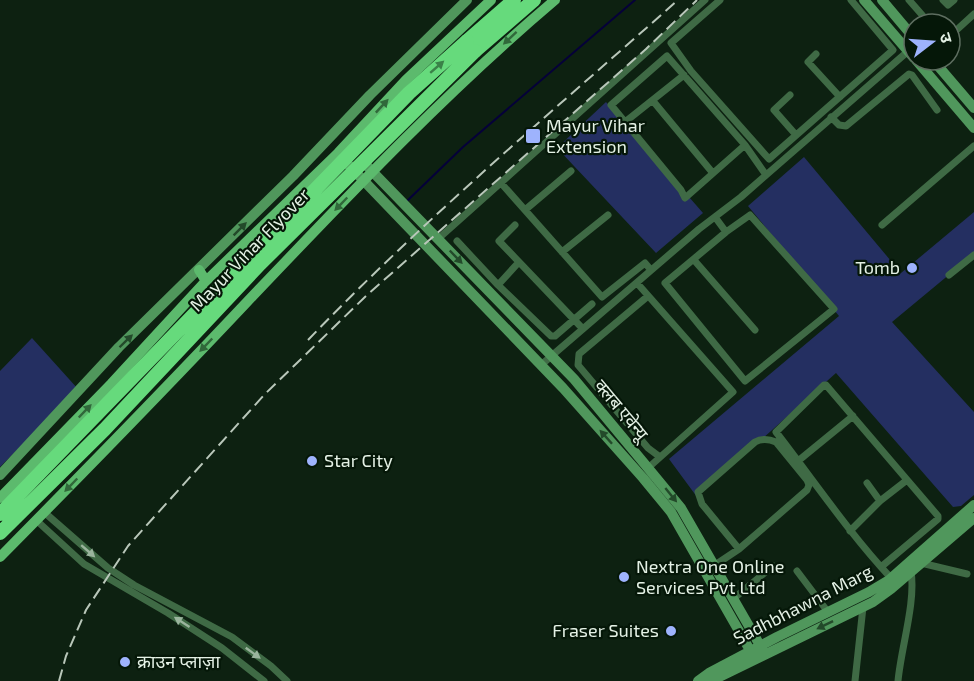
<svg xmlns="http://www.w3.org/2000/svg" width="974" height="681" viewBox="0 0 974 681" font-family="'Exo 2','Noto Sans Devanagari',sans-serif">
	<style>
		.green { fill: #242f61 }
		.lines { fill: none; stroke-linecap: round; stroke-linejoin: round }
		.stream { stroke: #050039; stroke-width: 2 }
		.street { stroke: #3f6a45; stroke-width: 7 }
		.secondary { stroke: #50975c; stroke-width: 10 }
		.primary { stroke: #5cba6d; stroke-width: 10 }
		.highway { stroke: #66da7c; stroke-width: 14 }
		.rail { stroke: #b9c7ba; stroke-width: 2; stroke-dasharray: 12 6; stroke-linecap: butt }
		.highway-bridge { stroke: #66da7c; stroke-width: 14 }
		.oneway { fill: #30683a }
		.oneway2 { fill: #3a8248 }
		.oneway3 { fill: #234a2a }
		.oneway4 { fill: #9ab49d }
		.poi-dot { fill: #9eb3fd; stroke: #051708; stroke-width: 2 }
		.labels { text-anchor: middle; stroke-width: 4.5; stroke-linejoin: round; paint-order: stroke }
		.poi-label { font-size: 18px; fill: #e4f1e5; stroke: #051708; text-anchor: start }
		.street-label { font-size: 18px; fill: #e4f1e5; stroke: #051708 }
	</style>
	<rect width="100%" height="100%" fill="#0d2111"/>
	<path class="green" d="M606 102 703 213 656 253 557 148Z
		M804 157 901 273 974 212V254L892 322 974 412V495L961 506 953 507 836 373 697 497 669 459 839 316 748 206Z
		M32 338 78 389 0 467V371Z"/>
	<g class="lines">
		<path class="stream" d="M407 201 463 147 635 0"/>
		<path class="street" d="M720 0 671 43 691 71 769 159 893 50 851 0
			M909 0 930 24
			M943 0 948 5 954 0
			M950 36 974 14
			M816 54 808 62 840 97
			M790 95 774 110 796 135
			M653 101 712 172
			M831 117 839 125 846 126 909 74 912 75 937 110
			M625 122 684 75
			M745 145 685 198 681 190 611 105 667 56 745 145 766 175
			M501 183 602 297 645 263 651 270
			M525 210 571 171
			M715 217 726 232 750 215 834 309 745 381 665 283 726 232
			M515 225 499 241 583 329
			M882 225 974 146
			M438 239 705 0
			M457 241 498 285 551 336H555L592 304
			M562 252 608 215
			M694 260 755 330
			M949 275 974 255
			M637 283 733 392 648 468
			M498 285 519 262
			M648 296 579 354 578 365 648 448 660 457
			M541 365 699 229 741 197 914 46
			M798 461 853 416
			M867 483 880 501
			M44 512 108 568 134 585 232 637 271 666 287 681
			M36 520 84 564 168 613 222 648 264 681
			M850 531 880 501 907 480
			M921 563 967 574
			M715 565 739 549 807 490 809 485 807 480 776 442C769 439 762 438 755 442L698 492 702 504 739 549
			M881 567 938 519V516L826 385H824L776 432C814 481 849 533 891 578
			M797 571 828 612
			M733 599 773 566
			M855 681 863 607
			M898 681C901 648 916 602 911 571"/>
		<path class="secondary" d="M864 0 914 58
			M882 0 914 38
			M916 60 974 128
			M933 60 974 108
			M339 155 563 388 643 478 671 512 755 659
			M367 166 574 379 648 468 681 508 765 654
			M0 475 119 347 293 176 370 95 467 0
			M698 681 709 673 777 637 869 592 889 580 974 505
			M711 681 873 602 891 589 974 518"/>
		<path class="primary" d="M199 270 206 281
			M0 498 111 384 206 281 338 153 406 80 491 0
			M0 557C83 473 166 388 247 302 346 198 445 93 555 0"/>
		<path class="highway" d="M467 41 514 0
			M475 51 534 0"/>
		<path class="rail" d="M308 340C424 219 553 111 678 0
			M59 681 66 656 86 610 128 546 265 394 367 295 646 49 697 0"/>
		<path class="highway-bridge" d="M0 514 409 93 467 41
			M0 533 105 429 260 264 475 51"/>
	</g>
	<defs><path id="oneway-solid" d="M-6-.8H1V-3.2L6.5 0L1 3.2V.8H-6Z" transform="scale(1.5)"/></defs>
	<g class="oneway">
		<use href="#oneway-solid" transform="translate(510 38) rotate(137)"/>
		<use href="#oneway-solid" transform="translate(382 106) rotate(-47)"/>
		<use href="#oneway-solid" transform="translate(341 204) rotate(134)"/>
		<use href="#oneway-solid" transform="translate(206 345) rotate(134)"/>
		<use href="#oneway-solid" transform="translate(85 411) rotate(-46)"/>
		<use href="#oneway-solid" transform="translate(71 485) rotate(134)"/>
	</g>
	<use class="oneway2" href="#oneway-solid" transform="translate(437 67) rotate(-41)"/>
	<g class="oneway3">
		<use href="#oneway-solid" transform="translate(240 229) rotate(-45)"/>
		<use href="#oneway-solid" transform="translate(456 257) rotate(46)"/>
		<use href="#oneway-solid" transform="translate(126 341) rotate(-44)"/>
		<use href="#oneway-solid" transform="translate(606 437) rotate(-132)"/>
		<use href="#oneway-solid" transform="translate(671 495) rotate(51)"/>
		<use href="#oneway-solid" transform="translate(825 625) rotate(154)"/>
	</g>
	<g class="oneway4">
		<use href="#oneway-solid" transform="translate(88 551) rotate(41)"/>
		<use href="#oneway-solid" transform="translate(182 622) rotate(-147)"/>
		<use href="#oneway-solid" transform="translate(253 653) rotate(36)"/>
	</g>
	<g class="poi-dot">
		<rect x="525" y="128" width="16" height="16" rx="3"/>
		<circle cx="912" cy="268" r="6"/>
		<circle cx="312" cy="461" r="6"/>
		<circle cx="624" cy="577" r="6"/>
		<circle cx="671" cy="631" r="6"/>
		<circle cx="125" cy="662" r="6"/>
	</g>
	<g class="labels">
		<g class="poi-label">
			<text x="546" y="132">Mayur Vihar<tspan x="546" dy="21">Extension</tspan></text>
			<text x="900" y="274" text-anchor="end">Tomb</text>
			<text x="324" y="467">Star City</text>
			<text x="636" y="573">Nextra One Online<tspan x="636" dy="21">Services Pvt Ltd</tspan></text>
			<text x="659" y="637" text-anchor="end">Fraser Suites</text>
			<text x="137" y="668">क्राउन प्लाज़ा</text>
		</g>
		<g class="street-label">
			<text transform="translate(250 250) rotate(-46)" y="6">Mayur Vihar Flyover</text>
			<text transform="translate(621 410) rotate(50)" y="6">क्लब एवेन्यू</text>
			<text transform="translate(803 605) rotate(-27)" y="6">Sadhbhawna Marg</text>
		</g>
	</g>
	<g transform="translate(932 42) rotate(73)"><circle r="28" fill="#051708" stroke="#5e6e60" stroke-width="1.5"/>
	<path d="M0-4.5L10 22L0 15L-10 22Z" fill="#9eb3fd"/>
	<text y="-9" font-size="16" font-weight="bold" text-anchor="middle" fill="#e4f1e5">उ</text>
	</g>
</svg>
